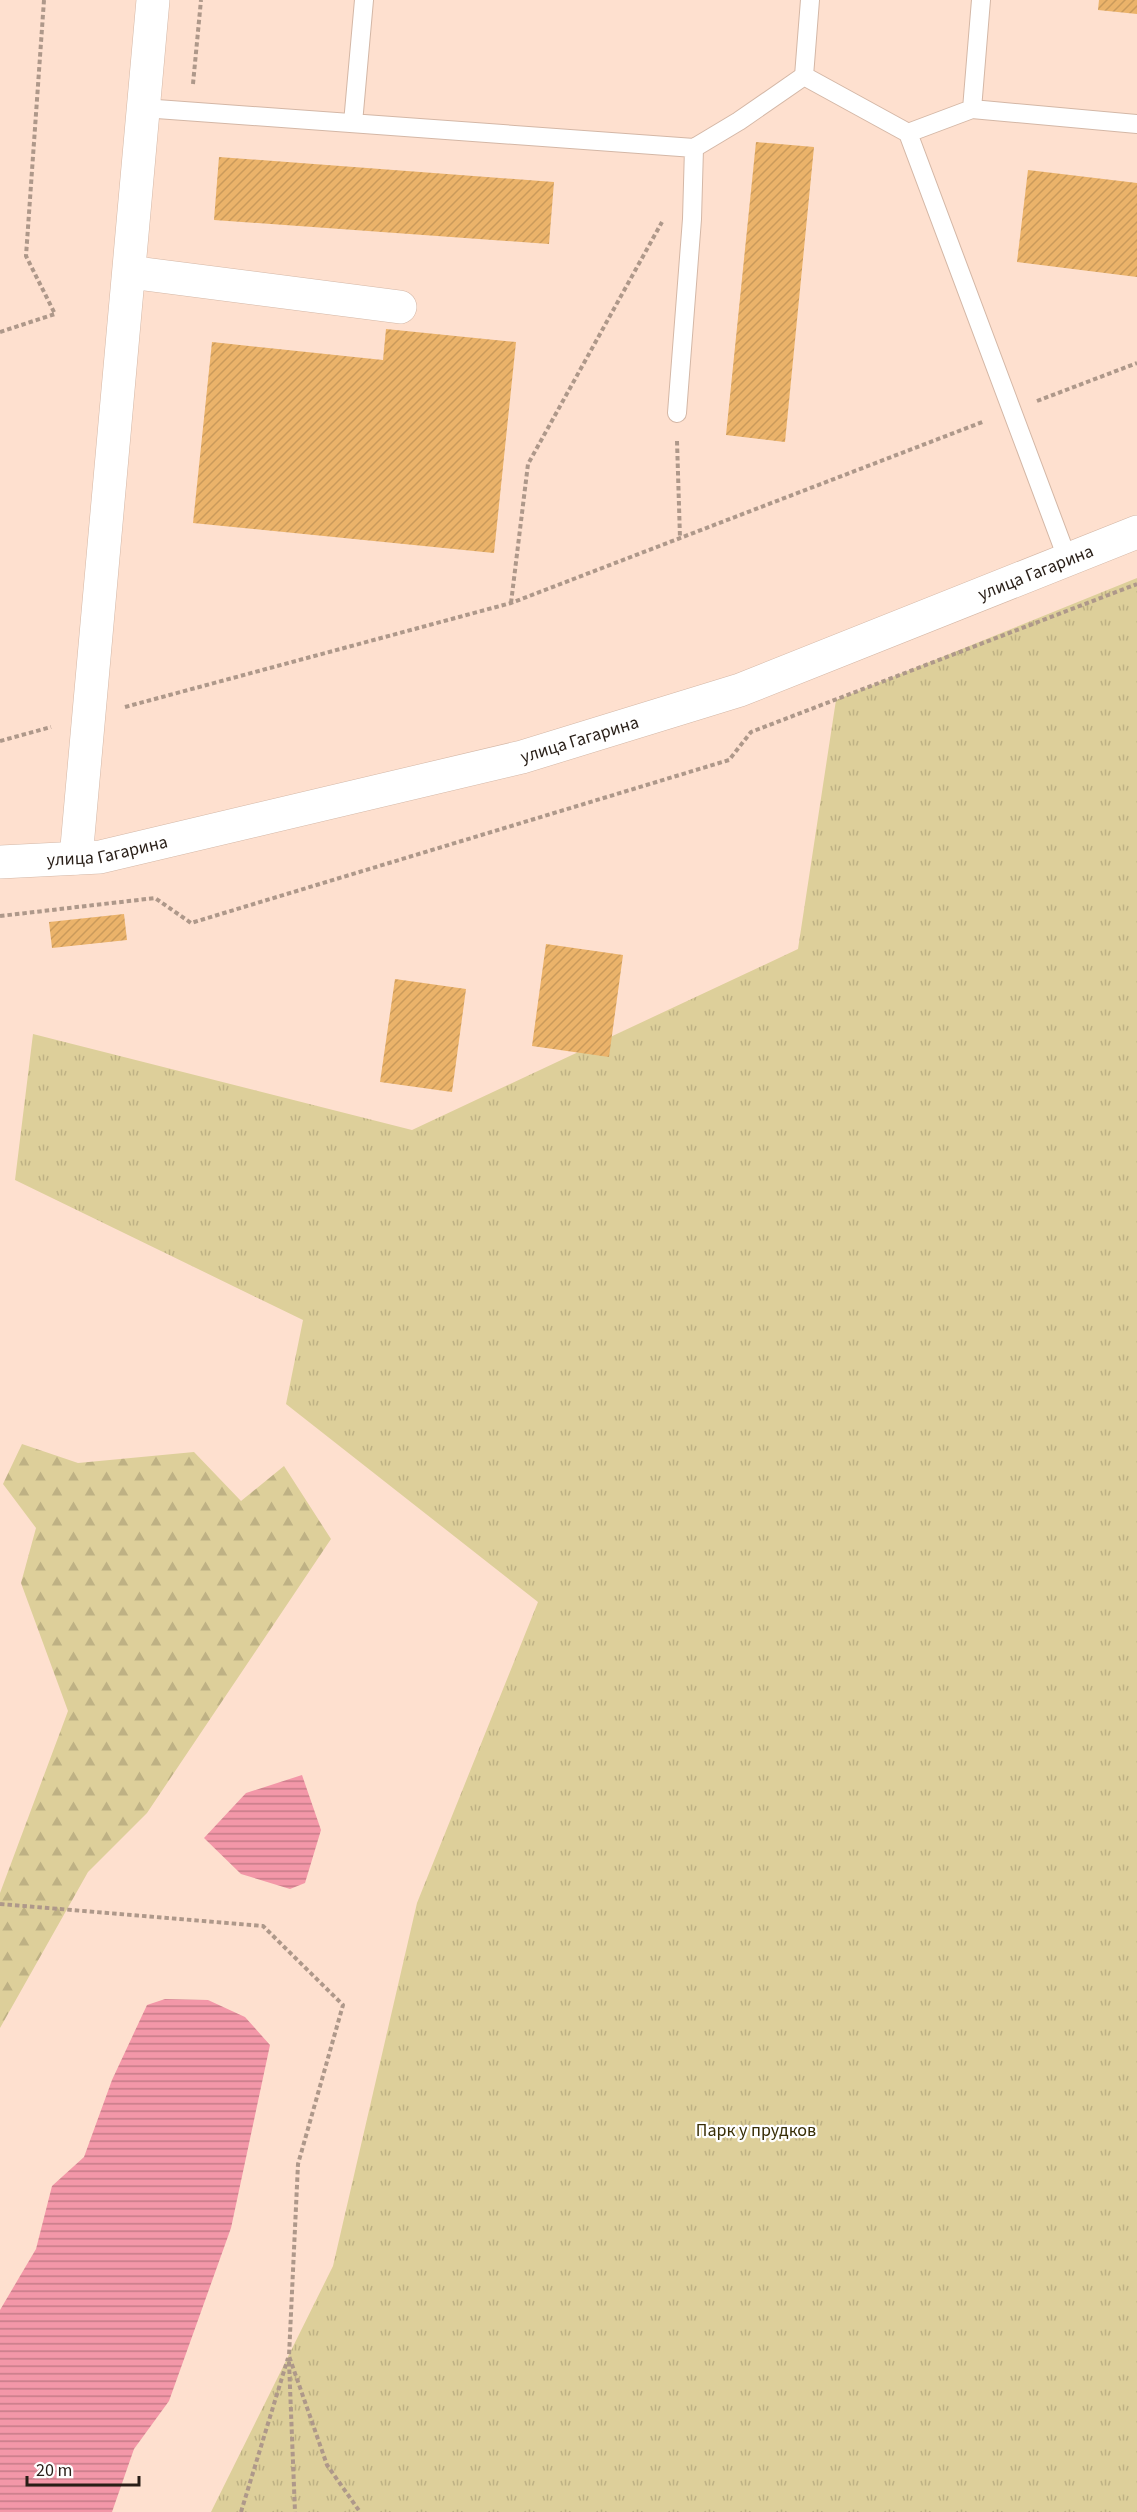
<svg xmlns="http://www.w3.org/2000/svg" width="1137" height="2512" viewBox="0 0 1137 2512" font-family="'Source Sans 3',sans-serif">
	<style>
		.forest { fill: url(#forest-firs) }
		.park { fill: url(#park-tufts) }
		.water { fill: url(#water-rules) }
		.building { fill: url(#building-hatch) }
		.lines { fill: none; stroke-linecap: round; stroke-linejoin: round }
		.service-casing { stroke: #d4b7a6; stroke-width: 20 }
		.minor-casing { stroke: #d4b7a6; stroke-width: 34 }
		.tertiary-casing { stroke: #d4b7a6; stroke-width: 34 }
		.path { stroke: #ae988a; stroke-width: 4; stroke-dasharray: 4.5 3; stroke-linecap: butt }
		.service { stroke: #fff; stroke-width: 18 }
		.minor { stroke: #fff; stroke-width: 33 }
		.tertiary { stroke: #fff; stroke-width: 33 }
		.labels { text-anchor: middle; stroke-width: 4.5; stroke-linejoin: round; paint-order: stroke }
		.street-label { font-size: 18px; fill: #281e17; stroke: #fff }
		.park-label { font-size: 18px; fill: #382e06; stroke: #fff }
	</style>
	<defs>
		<pattern id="forest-firs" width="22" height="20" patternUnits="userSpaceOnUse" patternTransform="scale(1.5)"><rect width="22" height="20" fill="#ddcf9a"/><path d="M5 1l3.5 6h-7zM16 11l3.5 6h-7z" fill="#beb184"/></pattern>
		<pattern id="park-tufts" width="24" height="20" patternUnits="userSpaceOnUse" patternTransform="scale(1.5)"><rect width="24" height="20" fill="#ddcf9a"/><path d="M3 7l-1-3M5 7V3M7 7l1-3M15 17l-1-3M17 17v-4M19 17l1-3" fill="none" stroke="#beb184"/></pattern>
		<pattern id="water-rules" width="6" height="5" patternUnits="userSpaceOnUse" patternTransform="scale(1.5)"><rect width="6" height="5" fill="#f397a8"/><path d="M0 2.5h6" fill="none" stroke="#c57b88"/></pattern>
		<pattern id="building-hatch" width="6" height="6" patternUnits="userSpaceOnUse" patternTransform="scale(1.5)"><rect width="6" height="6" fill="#ebb36a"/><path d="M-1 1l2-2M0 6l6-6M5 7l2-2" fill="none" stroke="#ca9a5b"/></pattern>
	</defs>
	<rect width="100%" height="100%" fill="#fee0cf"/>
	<path class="forest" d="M22 1444 78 1463 194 1452 241 1501 284 1466 331 1539 147 1813 88 1872 0 2028V1893L68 1711 21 1583 36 1528 3 1484Z"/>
	<path class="park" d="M1137 578V2512H211L333 2266 417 1903 538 1602 286 1404 303 1320 15 1180 33 1034 412 1130 798 949 836 700Z"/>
	<path class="water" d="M302 1775 321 1830 305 1883 290 1889 241 1874 204 1838 246 1793Z
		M165 1999 208 2000 245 2017 270 2045 231 2228 169 2401 134 2449 112 2512H0V2310L36 2249 52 2186 84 2157 112 2080 147 2005Z"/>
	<path class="building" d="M1099 0H1137V14L1098 10Z
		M756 142 814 147 785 442 726 435Z
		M219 157 554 182 549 244 214 220Z
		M1028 170 1137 183V277L1017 262Z
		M386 329 516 342 494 553 193 523 212 342 383 360Z
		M124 914 127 940 52 948 49 922Z
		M546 944 623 955 609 1057 532 1046Z
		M395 979 466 989 452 1092 380 1082Z"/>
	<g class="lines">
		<g class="service-casing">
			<path id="service" d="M804 76 908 133 1067 558
				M143 108 694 148 692 219 677 413
				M972 109 1137 124
				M353 123 364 0
				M908 133 972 109 981 0
				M694 148 739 121 804 76 810 0"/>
		</g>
		<g class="minor-casing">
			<path id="minor" d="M129 272 400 307
				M76 858 153 0"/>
		</g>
		<g class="tertiary-casing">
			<g id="tertiary">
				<path id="s1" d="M0 862 100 857 522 757 740 690 1137 532"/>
			</g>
		</g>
		<path class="path" d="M193 84 201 0
			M0 332 55 314 26 256 44 0
			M1037 401 1137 363
			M677 441 680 538
			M511 603 528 464 662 222
			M125 707 511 603 985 421
			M0 741 51 727
			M0 916 155 898 191 923 729 760 751 732 1137 584
			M0 1904 263 1926 343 2005 298 2164 289 2356 327 2465 360 2512
			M289 2362 295 2512
			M241 2512 288 2358"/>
		<use href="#service" class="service"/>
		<use href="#minor" class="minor"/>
		<use href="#tertiary" class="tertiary"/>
	</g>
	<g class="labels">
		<g class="street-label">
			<text dy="6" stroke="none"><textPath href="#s1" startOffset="1080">улица Гагарина</textPath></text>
			<text dy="6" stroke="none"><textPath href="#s1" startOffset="594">улица Гагарина</textPath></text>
			<text dy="6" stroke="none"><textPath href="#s1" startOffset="108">улица Гагарина</textPath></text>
		</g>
		<g class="park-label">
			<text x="756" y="2136">Парк у прудков</text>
		</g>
	</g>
	<path d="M27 2476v9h112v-9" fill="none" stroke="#281e17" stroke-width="3"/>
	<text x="36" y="2476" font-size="18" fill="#281e17" stroke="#ffffff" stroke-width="4.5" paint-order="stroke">20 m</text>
</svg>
